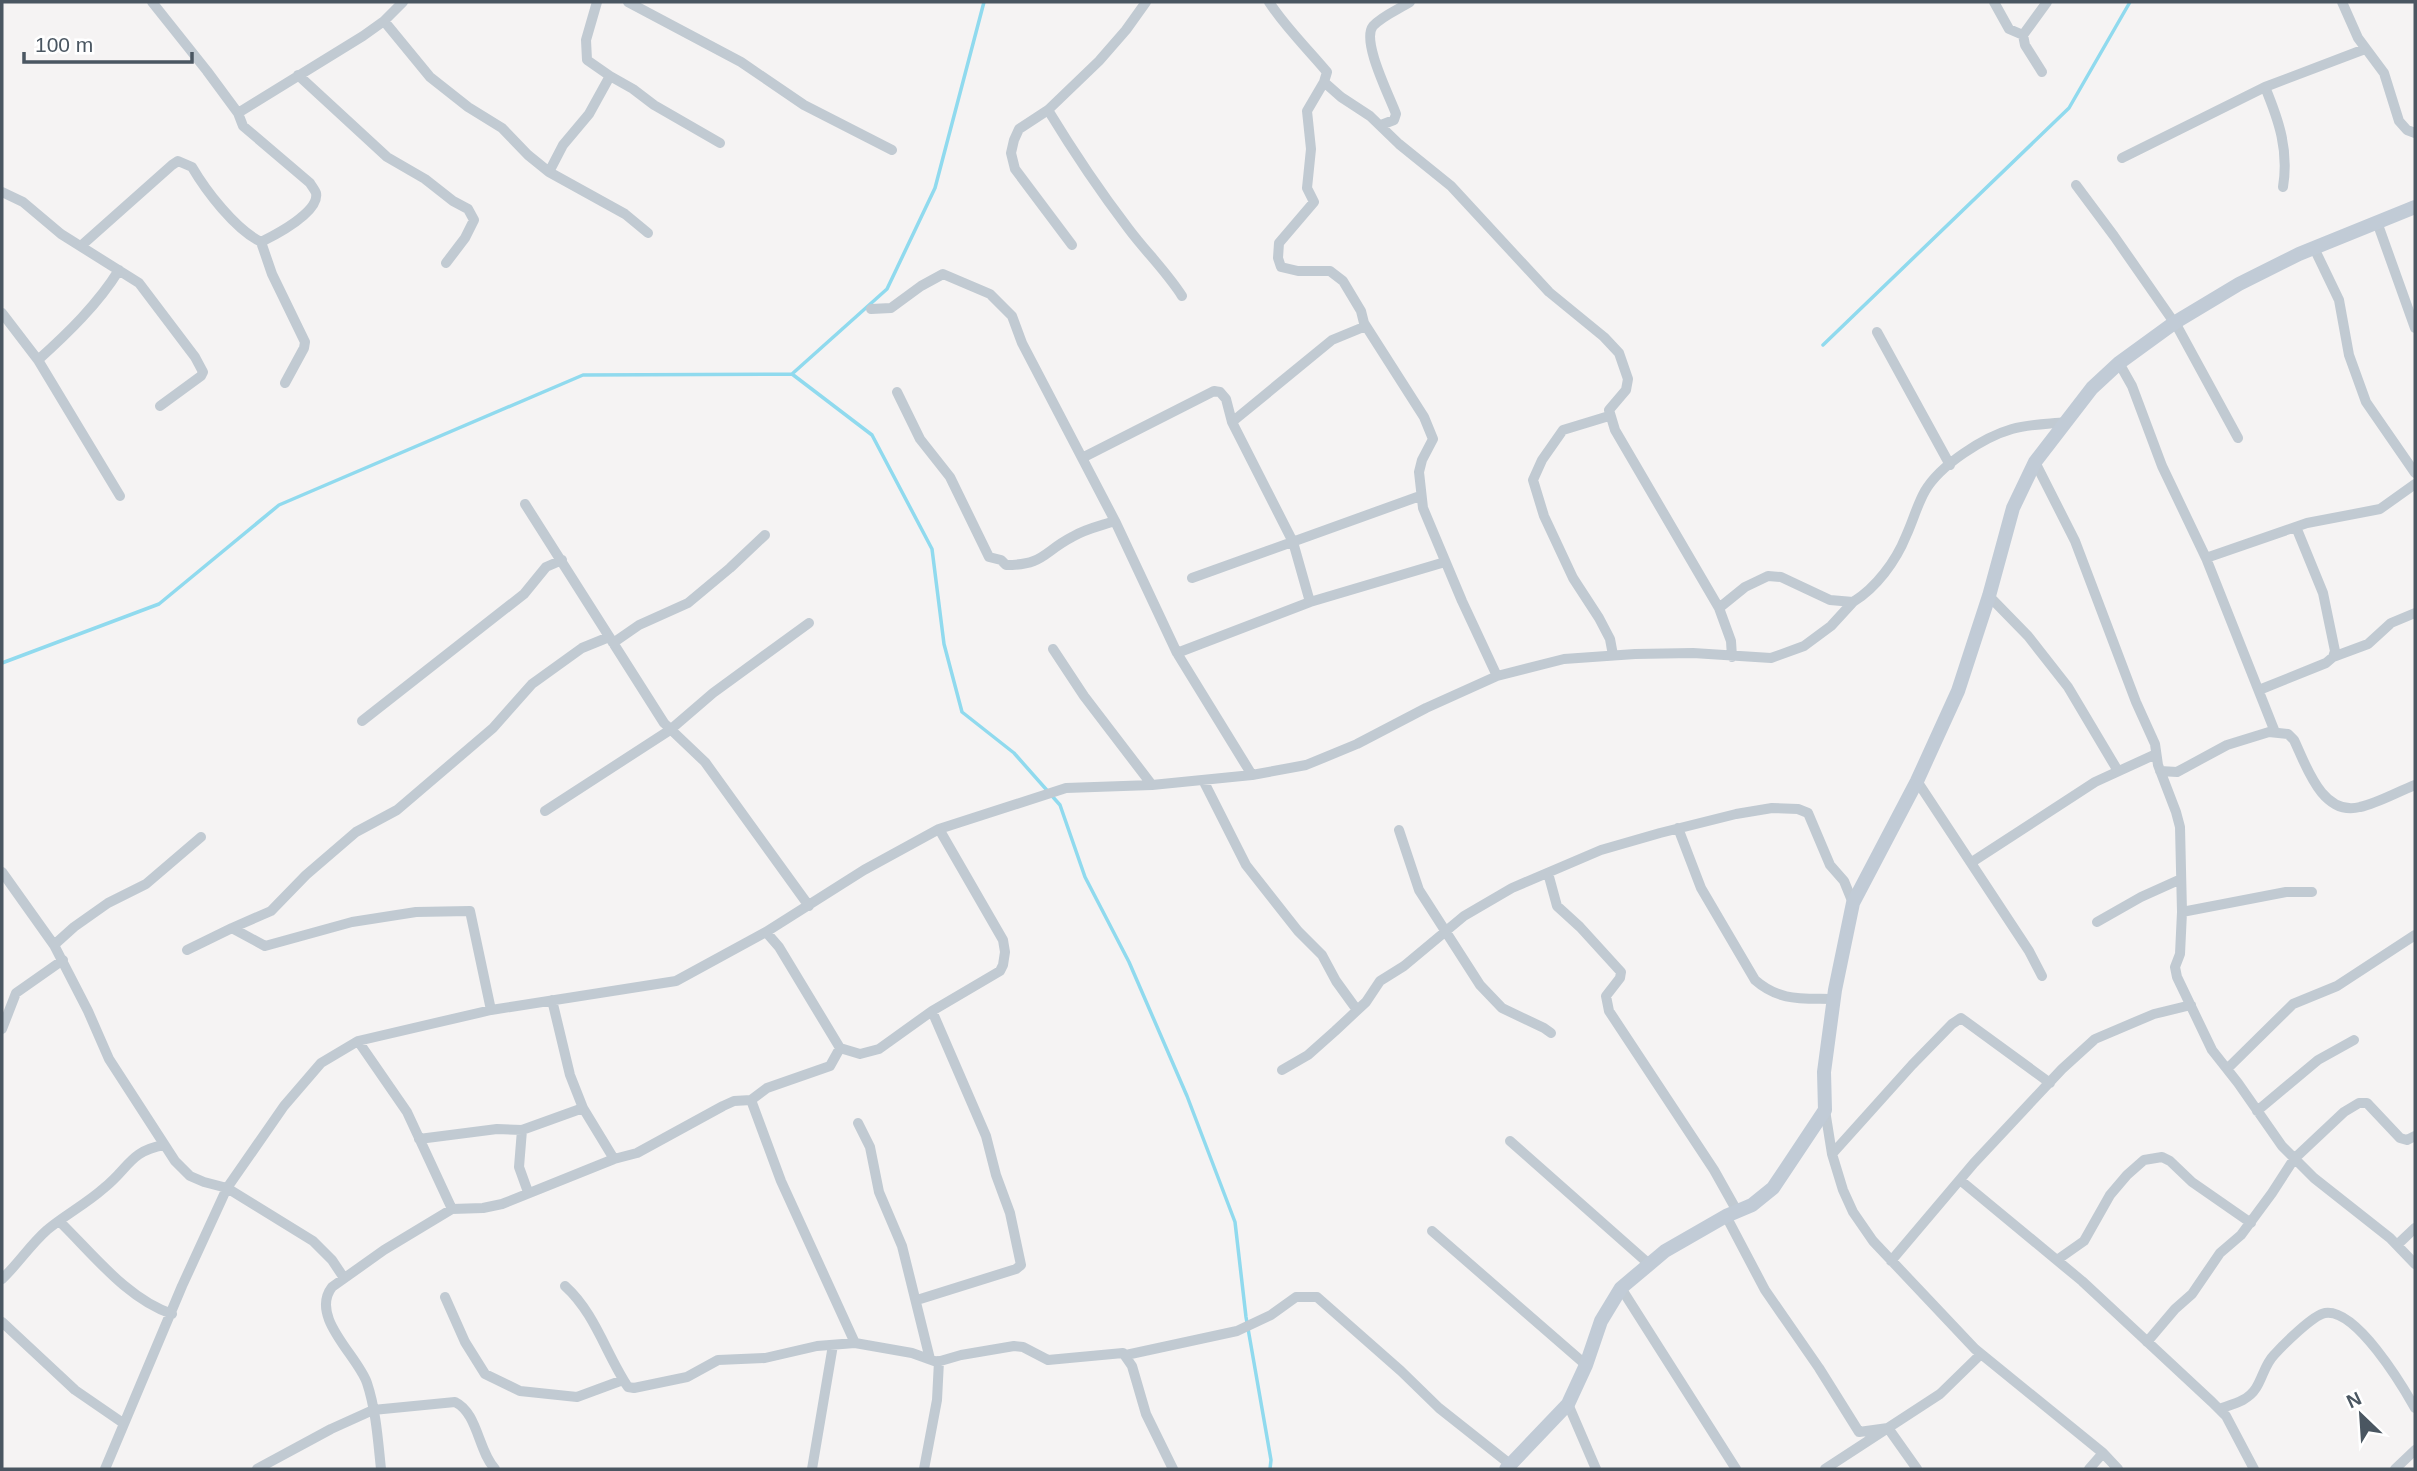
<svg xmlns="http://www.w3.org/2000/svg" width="2417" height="1471" viewBox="0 0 2417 1471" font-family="Arial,sans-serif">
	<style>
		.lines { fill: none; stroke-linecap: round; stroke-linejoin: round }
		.stream { stroke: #90daee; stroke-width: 3.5 }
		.street { stroke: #c1cad2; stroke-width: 10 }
		.secondary { stroke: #c1cbd6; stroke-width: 14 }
	</style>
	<rect width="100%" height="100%" fill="#f5f3f3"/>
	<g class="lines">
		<path class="stream" d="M1823 345 2069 108 2130 2
			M792 374 872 435 932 549 944 644 962 712 1014 753 1060 805 1085 877 1129 962 1187 1096 1235 1222 1246 1317 1271 1460 1270 1469
			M2 663 159 604 279 505 583 375 792 374 887 289 935 188 984 2"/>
		<path class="street" d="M152 2 207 71 238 113 243 126 310 183C311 185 315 190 316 193 320 212 275 235 261 242
			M597 2 586 40 587 60 610 76 589 114 563 145 549 172 625 214 648 233
			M628 2 741 62 804 105 892 150
			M1269 2C1286 28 1307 48 1327 72L1324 82 1341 97 1370 116 1399 144 1451 186 1549 292 1604 337 1619 353 1628 379 1626 390 1609 410 1615 430 1719 608 1731 641 1732 657
			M1994 2 2009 29 2023 35 2025 45 2042 72
			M2342 2 2358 38 2384 73 2399 121 2407 130 2415 133
			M384 21 430 77 468 107 502 128 528 155 549 172
			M2023 35 2047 2
			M298 75 387 157 425 179 453 201 468 209 474 220 465 238 446 263
			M610 76 633 89 654 105 720 143
			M1324 82 1307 111 1311 149 1307 188 1314 202 1279 243 1278 258 1281 267 1298 271H1330L1343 281 1361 311 1364 323 1424 417 1433 439 1422 460 1419 472 1423 508 1462 601 1497 676
			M2265 87C2279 121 2289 150 2283 187
			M1048 110C1073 151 1099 190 1128 228 1145 251 1166 271 1182 296
			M238 113 363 36 384 21 403 2
			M1381 125 1394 120 1396 114C1390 97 1361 41 1373 26 1382 16 1399 9 1410 2
			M2122 158 2265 87 2365 49
			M2076 185 2114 236 2178 328 2238 438
			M2 192 23 202 61 234 139 283 195 357 203 372 201 376 160 406
			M2377 222 2415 328
			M82 245 172 165 178 161 192 167C206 191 235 229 261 242L272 274 305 342 304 348 285 383
			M1072 245 1015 169 1011 153 1014 140 1019 129 1048 110 1099 61 1126 30 1146 2
			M2314 248 2339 300 2349 355 2366 402 2415 473
			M871 309 891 308 921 286 943 274 990 294 1012 316 1022 343 1115 521 1177 653 1252 775
			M2 313 38 360 120 496
			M1877 332 1950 465
			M38 360C68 333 98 304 119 270
			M2119 363 2132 386 2162 466 2206 558 2275 732
			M897 392 920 439 950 477 989 557 1001 560 1006 565C1044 565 1043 552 1072 537 1085 529 1100 526 1115 521
			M1609 416 1563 430 1542 460 1533 480 1544 516 1573 578 1599 618 1610 639 1613 655
			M1232 422 1332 340 1366 326
			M1082 458 1214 391 1220 392 1226 399 1232 422 1293 542 1310 602
			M2035 462 2075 541 2136 702 2155 744 2158 765 2176 812 2180 827 2182 912 2180 954 2175 967 2177 977 2212 1050 2238 1083 2282 1146 2314 1178 2390 1238 2415 1264
			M525 504 664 723 705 762 809 906
			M2206 558 2307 523 2380 509 2415 484
			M1192 578 1420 496
			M1989 596 2028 636 2068 687 2118 771
			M1719 608 1745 587 1768 576 1781 577 1830 600 1853 602C1876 588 1896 561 1906 536 1913 521 1917 505 1925 491 1940 465 1984 437 2012 429 2029 424 2048 424 2066 422
			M613 643 639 625 688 603 730 568 765 535
			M1053 649 1084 696 1152 785
			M1177 653 1310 602 1445 562
			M2333 657 2368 644 2391 623 2415 613
			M2259 690 2326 663 2333 657 2335 651 2323 593 2296 527
			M362 721 524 594 546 567 562 560
			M2160 771 2177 772 2227 745 2269 732 2288 734 2294 740C2306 765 2322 817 2360 807 2378 803 2397 792 2415 785
			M1203 780 1246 865 1298 931 1322 955 1336 981 1357 1010
			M1917 781 2029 951 2042 976
			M545 811 670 730 713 693 809 623
			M1678 828 1701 888 1755 980C1780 1002 1803 998 1834 999
			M1399 830 1419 890 1480 985 1502 1008 1544 1028 1551 1033
			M1972 862 2095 782 2156 754
			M2 872 54 945 88 1011 109 1059 175 1161 190 1176 204 1182 227 1188 313 1241 332 1260 344 1278
			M1548 873 1557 906 1580 927 1621 972 1620 978 1606 996 1609 1011 1714 1170 1737 1211
			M2182 912 2286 892H2312
			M2097 922 2141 897 2181 879
			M232 928 271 911 306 875 356 832 397 810 493 728 532 684 582 648 609 637
			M766 932 779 947 840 1048 860 1054 879 1049 932 1011 1000 971 1003 965 1005 952 1003 940 939 829
			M54 945 74 927 108 903 146 884 201 837
			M187 950 232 928 265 946 352 922 416 912 470 911 491 1010
			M552 1000 570 1075 583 1108 614 1159
			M2 1029 16 993 63 960
			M358 1041 407 1112 452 1209
			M2227 1069 2293 1004 2337 986 2415 935
			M1282 1070 1308 1055 1335 1031 1366 1002 1380 981 1404 966 1464 916 1512 888 1601 850 1660 833 1736 814 1772 808 1798 809 1808 813 1830 865 1844 881 1853 903
			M751 1100 781 1181 855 1343
			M1825 1110 1832 1154 1843 1190 1853 1212 1873 1241 1975 1349 2103 1453 2118 1469
			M2257 1111 2318 1060 2354 1040
			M858 1123 870 1147 879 1192 902 1246 930 1359
			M522 1130 519 1167 528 1192
			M419 1139 497 1129 522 1130 583 1108
			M1510 1141 1649 1264
			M1832 1154 1912 1065 1952 1024 1961 1018 2050 1083
			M1960 1180 2082 1281 2212 1402 2226 1416 2254 1469
			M1726 1216 1765 1290 1819 1368 1859 1432 1888 1428
			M59 1221C93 1254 127 1299 172 1314
			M1432 1231 1586 1365
			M2397 1245 2415 1228
			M2057 1260 2084 1241 2110 1195 2127 1175 2144 1160 2162 1157 2170 1161 2192 1182 2251 1223
			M1891 1261 1974 1163 2062 1069 2095 1039 2154 1014 2191 1005
			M2 1279C18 1264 30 1245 47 1230 65 1215 86 1204 104 1188 129 1168 130 1151 164 1145
			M565 1286C595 1313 606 1354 628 1387L634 1388 687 1377 718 1360 765 1358 817 1346 855 1343 912 1353 937 1362 961 1355 1014 1346 1023 1347 1048 1360 1123 1353 1132 1366 1146 1414 1173 1469
			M1621 1288 1736 1469
			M445 1297 465 1342 485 1374 520 1391 577 1397 623 1380
			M917 1300 1016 1269 1021 1265 1010 1213 996 1175 986 1136 932 1011
			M2 1322 75 1390 123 1423
			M2147 1342 2175 1309 2192 1294 2220 1253 2241 1235 2272 1193 2294 1159 2344 1112 2359 1103H2367L2400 1138 2407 1140 2415 1136
			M1126 1355 1237 1331 1271 1315 1296 1297H1317L1401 1371 1439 1408 1511 1465
			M1568 1404 1596 1469
			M2219 1409C2233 1404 2248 1401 2256 1388 2263 1377 2265 1364 2274 1355 2283 1345 2313 1315 2325 1313 2356 1308 2402 1385 2415 1408
			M1888 1428 1917 1469
			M105 1469 182 1286 227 1188 284 1106 321 1063 358 1041 491 1010 676 981 766 932 864 870 939 829 1066 788 1152 785 1252 775 1306 765 1357 744 1426 708 1497 676 1564 659 1635 654 1693 653 1771 658 1804 646 1831 626 1853 602
			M257 1469 331 1429 373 1410 455 1402C478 1413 478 1451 495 1469
			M381 1469C378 1441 376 1410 367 1383 358 1356 309 1317 332 1287L384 1250 452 1209 483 1208 502 1204 614 1159 637 1153 723 1106 734 1101 751 1100 767 1088 830 1066 840 1048
			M812 1469 833 1345
			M924 1469 937 1400 939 1361
			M1825 1469 1940 1394 1981 1354
			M2089 1469 2103 1453
			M2395 1469 2415 1450"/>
		<path class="secondary" d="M1506 1469 1568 1404 1586 1365 1601 1321 1621 1288 1665 1251 1726 1216 1752 1205 1773 1188 1825 1110 1824 1072 1835 990 1853 903 1917 781 1958 691 1989 596 2013 508 2035 462 2092 388 2119 363 2174 323 2239 284 2299 254 2415 207"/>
	</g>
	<rect width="2417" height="1471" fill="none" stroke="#4a5661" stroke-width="7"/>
	<g transform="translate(2361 1415) rotate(335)" stroke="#ffffff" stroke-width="5" paint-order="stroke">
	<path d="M0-5L12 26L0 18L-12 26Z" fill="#4a5661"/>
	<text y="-10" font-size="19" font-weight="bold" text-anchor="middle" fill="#4a5661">N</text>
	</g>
	<path d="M24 52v10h168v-10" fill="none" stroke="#4a5661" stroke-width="3.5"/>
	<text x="35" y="52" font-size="21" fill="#4a5661" stroke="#ffffff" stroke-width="5" paint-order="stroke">100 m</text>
</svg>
